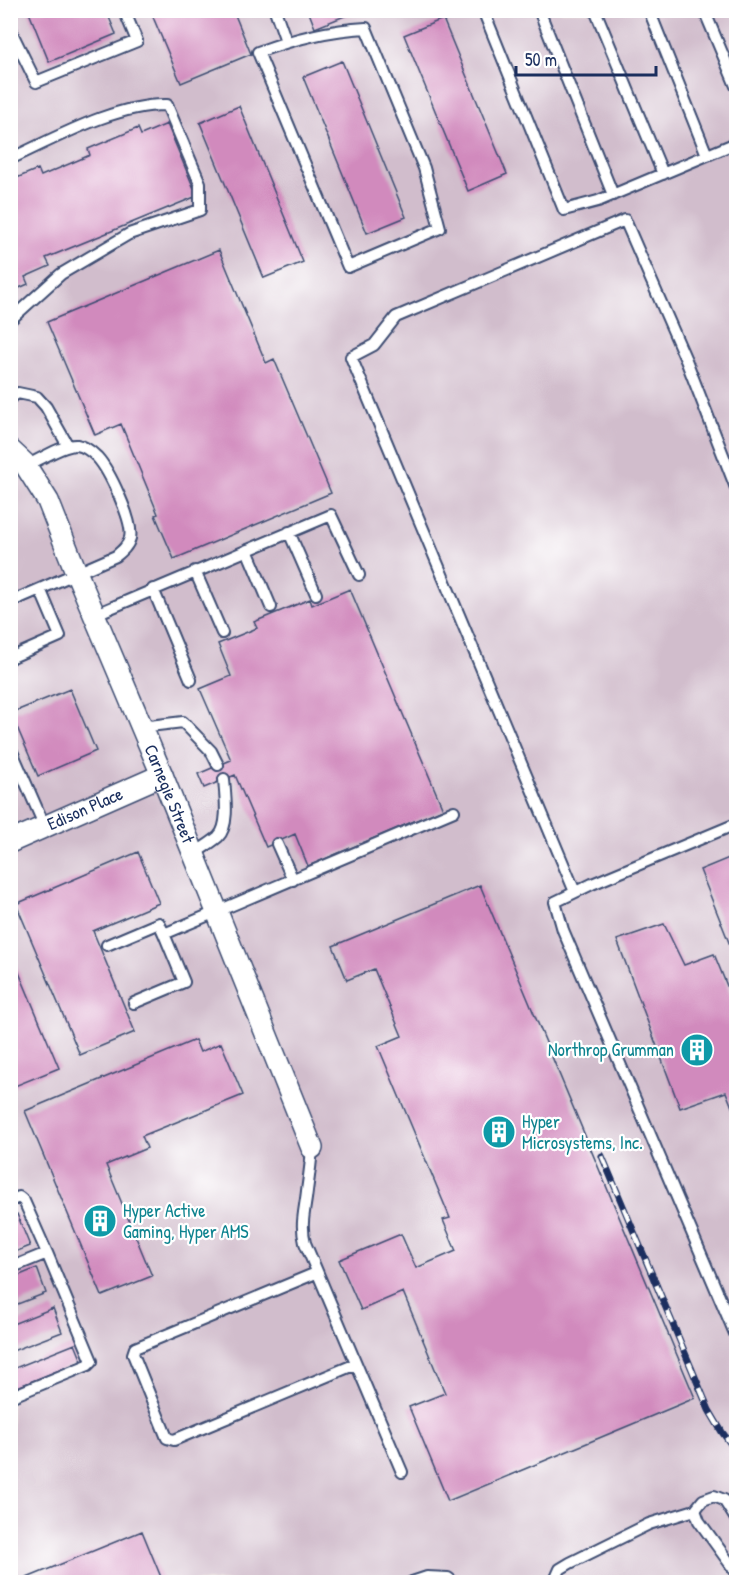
<svg xmlns="http://www.w3.org/2000/svg" width="747" height="1593" viewBox="0 0 747 1593" font-family="'Patrick Hand',sans-serif">
	<style>
		.industrial { fill: #d1bdcc }
		.building { fill: #d18abd }
		.lines { fill: none; stroke-linecap: round; stroke-linejoin: round }
		.service-casing { stroke: #3c4c71; stroke-width: 14 }
		.minor-casing { stroke: #3c4c71; stroke-width: 24 }
		.service { stroke: #fff; stroke-width: 10 }
		.minor { stroke: #fff; stroke-width: 21 }
		.rail-casing { stroke: #1b2f5e; stroke-width: 7 }
		.rail { stroke: #fff; stroke-width: 4.5; stroke-dasharray: 14; stroke-linecap: butt }
		.labels { text-anchor: middle; stroke-width: 4.5; stroke-linejoin: round; paint-order: stroke }
		.street-label { font-size: 18px; fill: #1b2f5e; stroke: #fff }
		.culture-label { font-size: 18px; fill: #0d838f; stroke: #fff; text-anchor: start }
	</style>
	<rect width="100%" height="100%" fill="#fff"/>
	<filter id="ink" filterUnits="userSpaceOnUse"><feTurbulence type="fractalNoise" baseFrequency=".0167" numOctaves="2"/><feDisplacementMap in="SourceGraphic" scale="12" xChannelSelector="R" yChannelSelector="G"/><feConvolveMatrix kernelMatrix="1 2 1 2 8 2 1 2 1" color-interpolation-filters="sRGB"/></filter>
	<filter id="wash" filterUnits="userSpaceOnUse"><feTurbulence type="fractalNoise" baseFrequency=".008" numOctaves="4" result="noise"/><feDisplacementMap in="SourceGraphic" scale="24" xChannelSelector="R" yChannelSelector="G"/><feGaussianBlur stdDeviation="1.35" result="paint"/><feColorMatrix in="noise" values="0 0 0 0 0 0 0 0 0 0 0 0 0 0 0 0 0 1.4 0 .05"/><feComposite in="paint" operator="in"/></filter>
	<g filter="url(#wash)">
		<rect width="100%" height="100%" fill="#f6f0df"/>
		<path class="industrial" d="M11 11H736V1582H11Z"/>
		<g id="blocks">
			<path class="building" d="M28 10H106L116 34 49 62Z
				M150 10H198L201 18 220 10H233L251 54 181 83Z
				M308 10H357V11L315 28Z
				M443 19 507 174 468 191 404 35Z
				M342 61 406 217 367 233 303 77Z
				M239 106 303 262 264 278 200 123Z
				M167 124 197 196 46 258 50 266 25 277 28 284 10 292V192L16 190 12 180 38 169 41 176 90 155 88 149 138 128 141 135Z
				M219 250 266 363 274 359 331 493 174 559 155 515 158 514 121 424 95 435 47 322Z
				M350 589 443 809 308 866 295 834 266 847 235 775 204 788 198 774 231 760 200 689 231 676 218 644 257 628 254 622 310 599 312 605Z
				M70 689 96 751 38 776 11 713Z
				M138 852 159 903 93 931 135 1032 80 1055 16 904Z
				M736 855V960L700 870Z
				M480 885 695 1398 448 1501 409 1407 445 1393 403 1292 361 1310 339 1260 401 1234 416 1268 456 1251 443 1220 450 1218 378 1046 402 1036 374 969 347 980 333 946Z
				M664 924 684 965 714 954 736 1008V1117L726 1092 680 1108 617 940Z
				M10 951 59 1068 10 1088Z
				M195 1040 200 1052 221 1043 243 1095 142 1136 147 1148 106 1165 152 1276 102 1296 25 1111Z
				M17 1214 30 1246 10 1254V1217Z
				M37 1268 46 1293 10 1307V1279Z
				M53 1308 62 1332 10 1352V1325Z
				M75 1344 82 1361 10 1390V1370Z
				M142 1531 163 1582H17Z"/>
		</g>
	</g>
	<g filter="url(#ink)">
		<use href="#blocks" fill-opacity="0" stroke="#3c4c71" stroke-width="1.5"/>
		<g class="lines">
			<g class="service-casing">
				<path id="service" d="M275 10 286 41
					M483 10 564 210 598 201 736 143
					M539 10 613 195
					M595 10 663 174
					M649 10 707 155
					M704 10 736 86
					M366 28 424 168 440 228 348 267 258 52C293 39 329 30 366 28Z
					M10 29 36 82 137 41 124 10
					M10 159C56 138 115 104 167 105L200 183V210L129 234 61 274 10 320
					M10 398 18 393 37 397 46 407 68 446
					M289 532 316 594
					M247 550 271 607
					M195 571 222 633
					M153 589 191 680
					M10 602 116 556C122 551 128 546 130 538 134 522 109 470 97 457 92 452 84 446 77 445 64 444 39 460 26 466
					M94 615 331 515 359 575
					M10 658 60 636 40 589
					M141 727 183 722 211 751 218 765
					M10 747 45 827
					M736 824 592 884 555 902 563 930 736 1336
					M277 844 293 880
					M194 854C202 848 211 843 218 837 230 826 225 794 224 779
					M575 892 351 357 374 345 396 317 625 220 686 360 736 488
					M107 945 159 923 164 934 454 811
					M134 1003 184 982 164 934
					M312 1148C311 1162 309 1177 307 1191 305 1210 300 1224 305 1243L402 1472
					M10 1201 19 1197 24 1201 47 1253
					M10 1268 47 1253 92 1361 88 1365 10 1397
					M316 1273 135 1348 133 1354 167 1438 174 1440 356 1364
					M736 1519 724 1500 714 1496 703 1500 695 1510 699 1521 736 1572
					M412 1582 427 1577 448 1578 453 1582
					M558 1582 556 1578 560 1569 570 1563 649 1524 695 1510"/>
			</g>
			<g class="minor-casing">
				<g id="minor">
					<path id="s1" d="M10 450 24 463 48 501 77 574 162 775 312 1148"/>
					<path id="s2" d="M10 842 162 775"/>
				</g>
			</g>
			<use href="#service" class="service"/>
			<use href="#minor" class="minor"/>
			<g class="rail-casing">
				<path id="rail" d="M602 1156 709 1410 722 1432 736 1451"/>
			</g>
			<use href="#rail" class="rail"/>
		</g>
	</g>
	<defs>
		<g id="building-disc" transform="scale(1.725)"><circle r="9.5" fill="#0f9aa8" stroke="#fff"/><path d="M-4-6H4V6H1V3H-1V6H-4ZM-2.5-4.3h1.7v1.8h-1.7ZM.8-4.3h1.7v1.8H.8ZM-2.5-1h1.7V.8h-1.7ZM.8-1h1.7V.8H.8Z" fill="#fff"/></g>
	</defs>
	<g fill-rule="evenodd">
		<use href="#building-disc" x="697" y="1050"/>
		<use href="#building-disc" x="499" y="1132"/>
		<use href="#building-disc" x="100" y="1221"/>
	</g>
	<g class="labels">
		<g class="street-label">
			<text dy="6" stroke="none"><textPath href="#s1" startOffset="381">Carnegie Street</textPath></text>
			<text dy="6" stroke="none"><textPath href="#s2" startOffset="82">Edison Place</textPath></text>
		</g>
		<g class="culture-label">
			<text x="674" y="1056" text-anchor="end">Northrop Grumman</text>
			<text x="522" y="1128">Hyper<tspan x="522" dy="21">Microsystems, Inc.</tspan></text>
			<text x="123" y="1217">Hyper Active<tspan x="123" dy="21">Gaming, Hyper AMS</tspan></text>
		</g>
	</g>
	<rect width="747" height="1593" fill="none" stroke="#fff" stroke-width="36"/>
	<path d="M516 66v9h140v-9" fill="none" stroke="#1b2f5e" stroke-width="3"/>
	<text x="525" y="66" font-size="18" fill="#1b2f5e" stroke="#ffffff" stroke-width="4.5" paint-order="stroke">50 m</text>
</svg>
